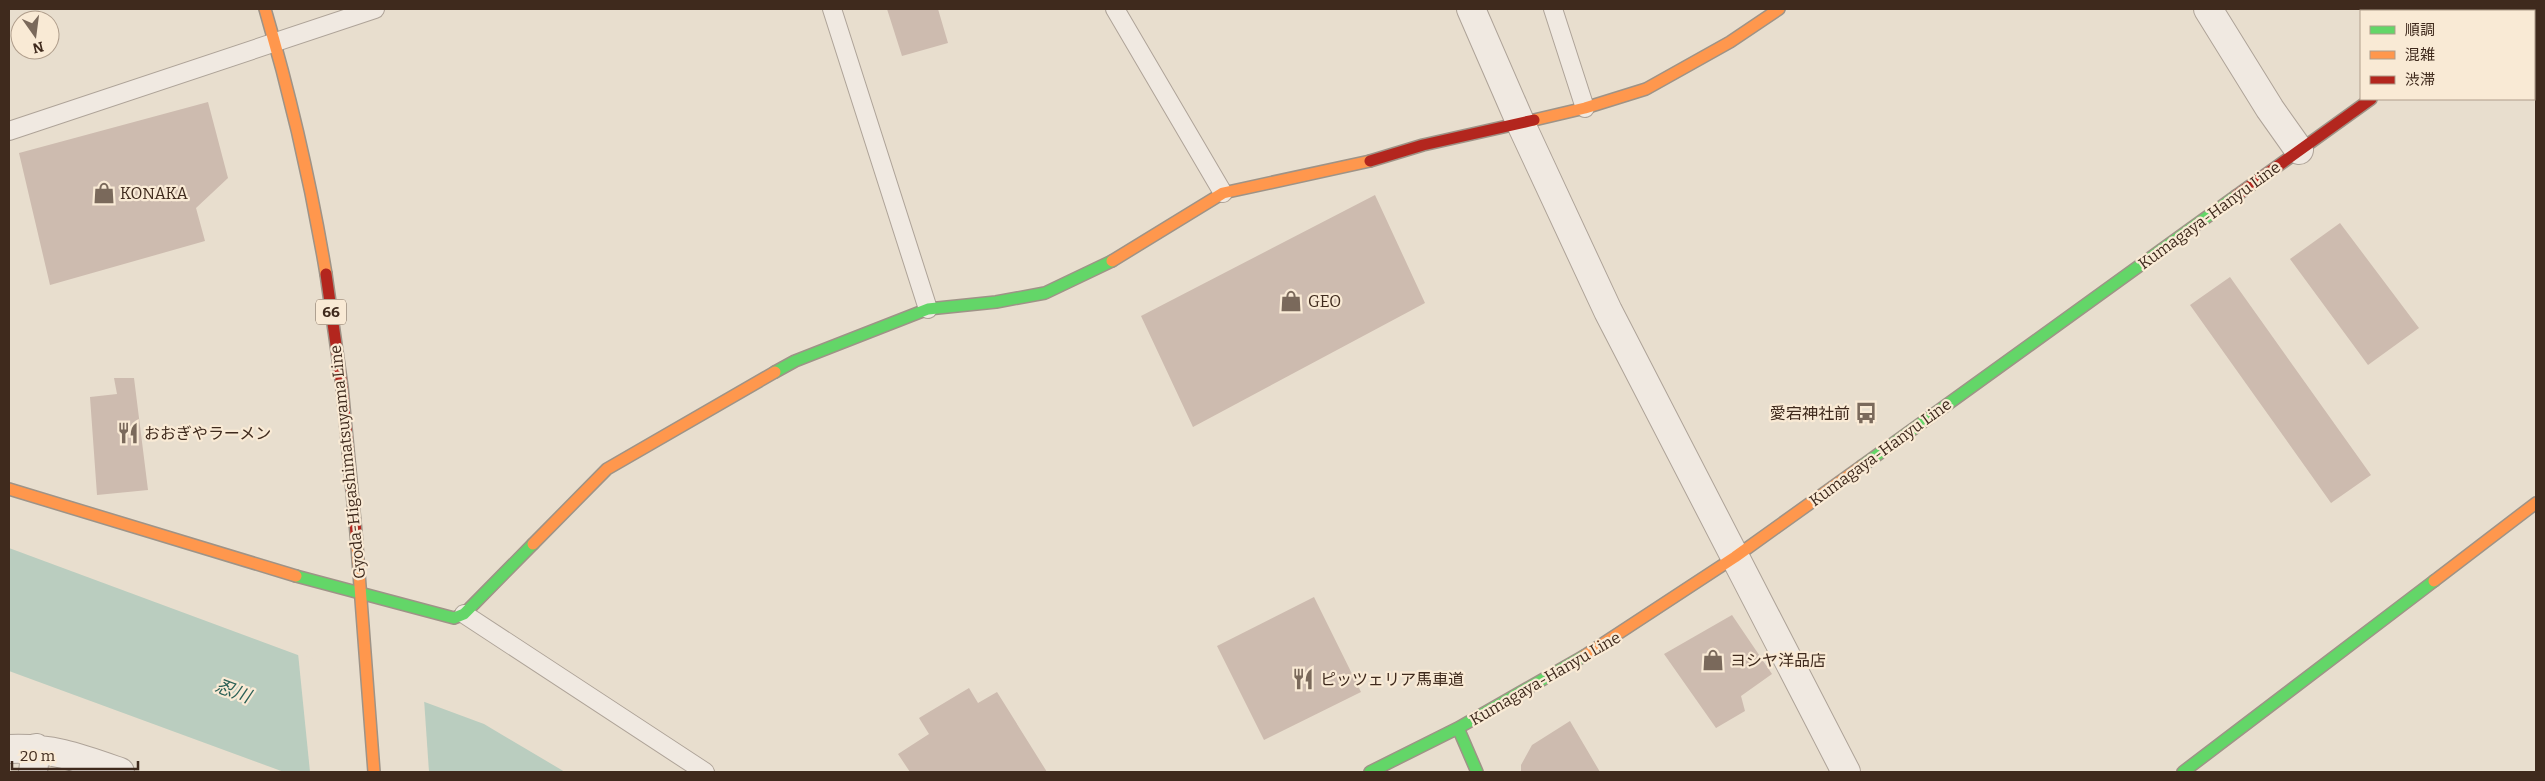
<svg xmlns="http://www.w3.org/2000/svg" width="2545" height="781" viewBox="0 0 2545 781" font-family="Bitter,'Noto Sans JP',serif">
	<style>
		.water { fill: #bacdbf }
		.pier { fill: #e8dece }
		.building { fill: #cdbbaf }
		.lines { fill: none; stroke-linecap: round; stroke-linejoin: round }
		.lane-casing { stroke: #aea398; stroke-width: 20 }
		.street-casing { stroke: #aea398; stroke-width: 30 }
		.fast-casing { stroke: #9e9387; stroke-width: 14 }
		.slow-casing { stroke: #9e9387; stroke-width: 14 }
		.jam-casing { stroke: #9e9387; stroke-width: 14 }
		.lane { stroke: #f0e9e1; stroke-width: 18 }
		.street { stroke: #f0e9e1; stroke-width: 28 }
		.fast { stroke: #63d668; stroke-width: 11 }
		.slow { stroke: #ff974d; stroke-width: 11 }
		.jam { stroke: #b3261e; stroke-width: 11 }
		.labels { text-anchor: middle; stroke-width: 4.5; stroke-linejoin: round; paint-order: stroke }
		.shield { fill: #f9ead5; stroke: #776454; stroke-width: 1 }
		.shield-label { font-size: 15px; font-weight: bold; fill: #3f2a1d }
		.poi-label { font-size: 16px; fill: #3f2a1d; stroke: #f9ead5; text-anchor: start }
		.street-label { font-size: 16px; fill: #3f2a1d; stroke: #f9ead5 }
		.water-label { font-size: 18px; font-style: italic; fill: #2b6056; stroke: #f9ead5 }
	</style>
	<rect width="100%" height="100%" fill="#e8dece"/>
	<path class="water" d="M9 548 484 724 565 772H284L9 671Z"/>
	<path class="pier" d="M298 653 424 699 429 772H310Z"/>
	<path class="building" d="M887 9H938L948 43 902 56Z
		M208 102 228 178 196 208 205 241 50 285 19 153Z
		M1375 195 1425 303 1193 427 1141 316Z
		M2340 223 2419 328 2368 365 2290 259Z
		M2230 277 2371 475 2331 503 2190 305Z
		M114 378H134L148 490 97 495 90 397 117 394Z
		M1314 597 1361 692 1264 740 1217 646Z
		M1732 615 1772 674 1741 696 1745 711 1716 728 1664 654Z
		M969 688 978 703 997 692 1047 772H910L898 754 929 734 919 718Z
		M1570 721 1600 772H1521V765L1532 745Z"/>
	<g class="lines">
		<g class="lane-casing">
			<path id="lane" d="M832 9 928 309
				M1115 9 1223 193
				M1553 9 1585 108
				M9 131 375 9
				M464 614 705 772"/>
		</g>
		<g class="street-casing">
			<path id="street" d="M1471 9 1521 124 1608 311 1846 772
				M2208 9 2270 109 2299 150
				M9 749C51 747 80 758 120 772
				M33 772 36 748"/>
		</g>
		<g class="fast-casing">
			<path id="fast" d="M2494 11 2497 9
				M775 372 795 361 928 309 996 302 1045 293 1112 261
				M1862 466 2236 196
				M296 576 454 618 464 614 533 544
				M1458 728 1477 772
				M1370 772 1458 728 1584 656
				M2183 772 2434 581"/>
		</g>
		<g class="slow-casing">
			<path id="slow" d="M265 9C291 97 311 184 326 274
				M1534 120 1585 108 1646 89 1730 42 1779 9
				M1112 261 1223 193 1370 161
				M9 489 296 576
				M356 533 374 772
				M533 544 607 469 775 372
				M2434 581 2536 503
				M1584 656 1735 557 1862 466"/>
		</g>
		<g class="jam-casing">
			<path id="jam" d="M1370 161 1423 145 1534 120
				M2236 196 2371 99
				M326 274 342 387 356 533"/>
		</g>
		<use href="#lane" class="lane"/>
		<use href="#street" class="street"/>
		<use href="#fast" class="fast"/>
		<use href="#slow" class="slow"/>
		<use href="#jam" class="jam"/>
	</g>
	<defs>
		<g id="shop-bare" transform="scale(1.725)"><path d="M-5-2.5h2.3a2.7 3.5 0 0 1 5.4 0H5L5.5 6h-11ZM-1.5-2.5h3a1.5 2.3 0 0 0-3 0Z" fill="#7a695b" stroke="#f9ead5" stroke-width="2.5" paint-order="stroke"/></g>
		<g id="bus-bare" transform="scale(1.725)"><path d="M-5-6H5V4H4V6H2V4H-2V6H-4V4H-5ZM-3.5-4V0h7V-4ZM-3.5 1.2v1.5H-2V1.2ZM2 1.2v1.5H3.5V1.2Z" fill="#7a695b" stroke="#f9ead5" stroke-width="2.5" paint-order="stroke"/></g>
		<g id="restaurant-bare" transform="scale(1.725)"><path d="M-5-6h1v4h1v-4h1v4h1v-4h1v5L-1.5 .5V6h-2V.5L-5-1ZM5-6V6H3V1.5H1.5Q1.5-4 5-6Z" fill="#7a695b" stroke="#f9ead5" stroke-width="2.5" paint-order="stroke"/></g>
	</defs>
	<g fill-rule="evenodd">
		<use href="#shop-bare" x="104" y="193"/>
		<use href="#shop-bare" x="1291" y="301"/>
		<use href="#bus-bare" x="1866" y="413"/>
		<use href="#restaurant-bare" x="128" y="433"/>
		<use href="#shop-bare" x="1713" y="660"/>
		<use href="#restaurant-bare" x="1303" y="679"/>
	</g>
	<g class="labels">
		<rect class="shield" x="316" y="299.5" width="30" height="25" rx="4"/>
		<g class="shield-label">
			<text x="331" y="317">66</text>
		</g>
		<g class="poi-label">
			<text x="120" y="199">KONAKA</text>
			<text x="1308" y="307">GEO</text>
			<text x="1850" y="419" text-anchor="end">愛宕神社前</text>
			<text x="144" y="439">おおぎやラーメン</text>
			<text x="1730" y="666">ヨシヤ洋品店</text>
			<text x="1320" y="685">ピッツェリア馬車道</text>
		</g>
		<g class="street-label">
			<text transform="translate(2209 215) rotate(-36)" y="6">Kumagaya-Hanyu Line</text>
			<text transform="translate(1880 452) rotate(-36)" y="6">Kumagaya-Hanyu Line</text>
			<text transform="translate(347 462) rotate(-96)" y="6">Gyoda-Higashimatsuyama Line</text>
			<text transform="translate(1545 678) rotate(-30)" y="6">Kumagaya-Hanyu Line</text>
		</g>
		<g class="water-label">
			<text transform="translate(233 691) rotate(20)" y="6">忍川</text>
		</g>
	</g>
	<rect width="2545" height="781" fill="none" stroke="#3f2a1d" stroke-width="20"/>
	<rect x="2360" y="10" width="175" height="90" fill="#f9ead5" stroke="#af9d8b"/>
	<rect x="2370" y="26" width="25" height="8" fill="#63d668" stroke="#af9d8b"/>
	<text x="2405" y="35" font-size="15" fill="#3f2a1d">順調</text>
	<rect x="2370" y="51" width="25" height="8" fill="#ff974d" stroke="#af9d8b"/>
	<text x="2405" y="60" font-size="15" fill="#3f2a1d">混雑</text>
	<rect x="2370" y="76" width="25" height="8" fill="#b3261e" stroke="#af9d8b"/>
	<text x="2405" y="85" font-size="15" fill="#3f2a1d">渋滞</text>
	<g transform="translate(35 35) rotate(166)"><circle r="24" fill="#f9ead5" stroke="#af9d8b"/>
	<path d="M0-4L9 19L0 12L-9 19Z" fill="#7a695b"/>
	<text y="-8" font-size="14" font-weight="bold" text-anchor="middle" fill="#3f2a1d">N</text>
	</g>
	<path d="M12 761v8h126v-8" fill="none" stroke="#3f2a1d" stroke-width="2.5"/>
	<text x="20" y="761" font-size="15" fill="#3f2a1d" stroke="#f9ead5" stroke-width="4" paint-order="stroke">20 m</text>
</svg>
